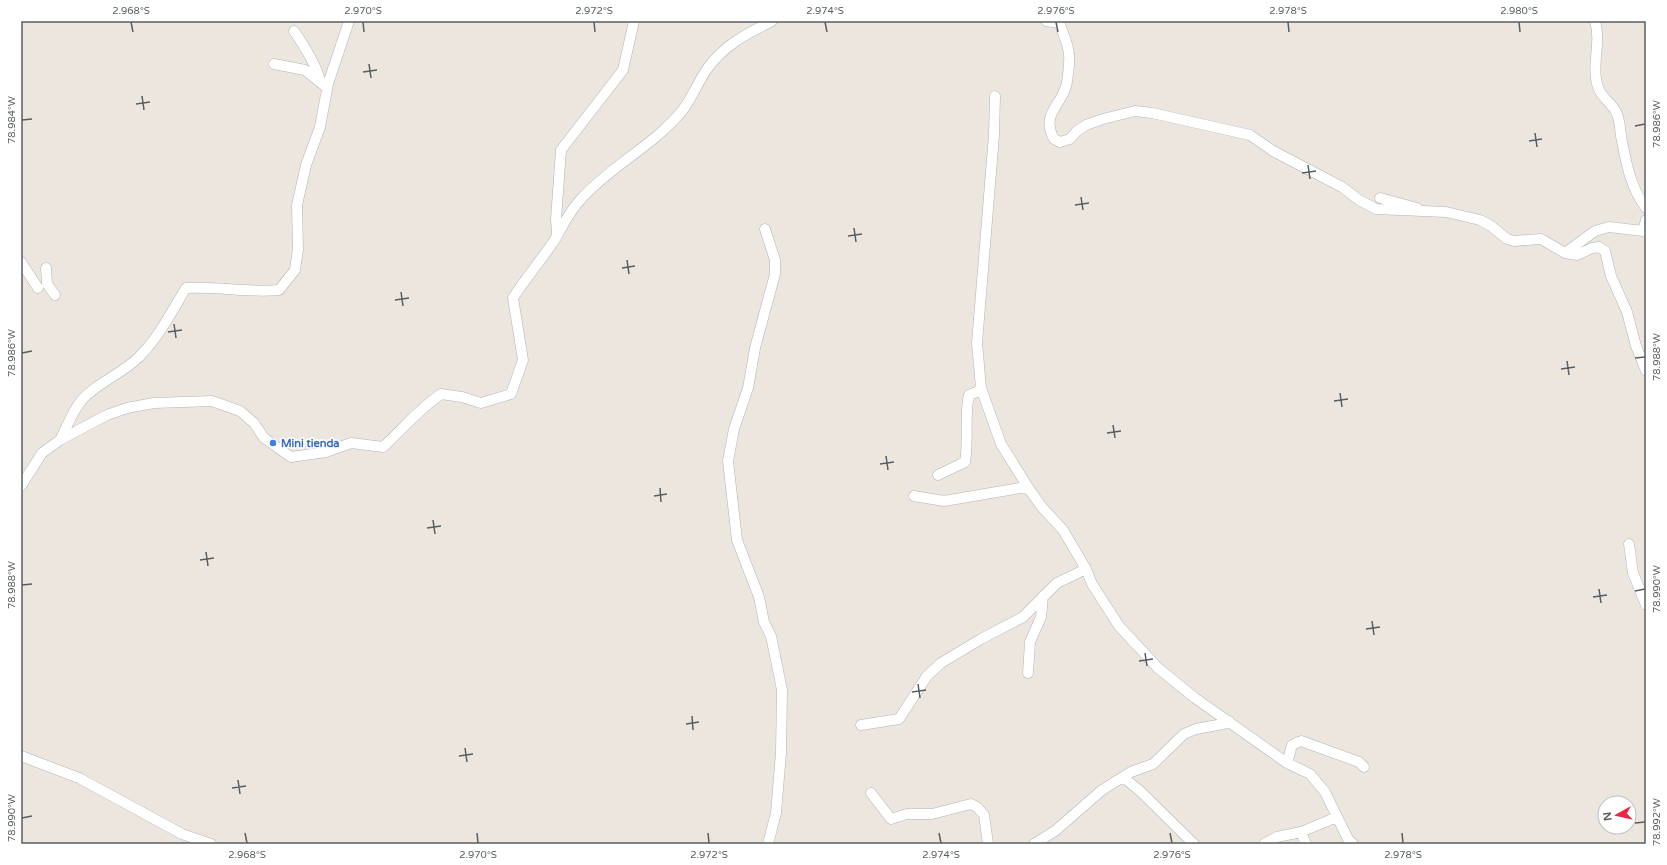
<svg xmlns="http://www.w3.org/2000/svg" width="1667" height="865" viewBox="0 0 1667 865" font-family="'Varela Round',sans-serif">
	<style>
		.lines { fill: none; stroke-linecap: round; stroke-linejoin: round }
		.minor-casing { stroke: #b0b4b7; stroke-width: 11 }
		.minor { stroke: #fff; stroke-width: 10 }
		.ticks { fill: none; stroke: #585e61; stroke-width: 1.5 }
		.shop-dot { fill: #3f7fe0; stroke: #fff; stroke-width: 1.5 }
		.labels { text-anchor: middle; stroke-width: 3; stroke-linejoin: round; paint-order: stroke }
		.shop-label { font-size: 11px; font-weight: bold; fill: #366cbe; stroke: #fff; text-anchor: start }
		.neatline { fill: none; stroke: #585e61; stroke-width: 1.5 }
		.ticks-label { font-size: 10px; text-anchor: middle; fill: #585e61 }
	</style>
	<rect width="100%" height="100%" fill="#ece6df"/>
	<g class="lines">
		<g class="minor-casing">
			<path id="minor" d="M1046 21 1059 23
				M1059 21C1062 32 1068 43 1069 54 1070 62 1068 74 1067 82 1063 106 1040 112 1054 139L1060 142 1070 139 1077 131 1086 125 1103 119 1135 111 1152 113 1250 135 1273 151 1342 187 1359 200 1376 209 1446 212 1480 220 1491 226 1507 239 1514 241 1541 239 1565 253 1577 255 1592 248 1599 247 1605 251 1611 276 1627 312 1636 346 1646 371
				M1595 21C1601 42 1593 58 1596 79 1599 98 1609 99 1616 112 1620 119 1620 129 1621 136 1626 162 1630 187 1646 208
				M294 31C306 48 315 63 321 82
				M274 64 305 70 327 88
				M995 96 994 135 977 343 981 388 1001 444 1029 489 1041 506 1063 530 1086 569 1092 584 1119 626 1158 668 1195 698 1287 763 1310 774 1325 792 1348 839 1353 844
				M1380 198 1417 208
				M765 229 775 260V274L755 348 748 388 734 429 728 461 737 540 759 597 764 622 771 636 782 690 781 753 776 813 768 844
				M557 233 556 219 561 150 623 70 634 21
				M1565 253 1595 231 1609 227 1643 231 1646 220
				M21 262 38 288
				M46 268 47 284 55 295
				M60 440C67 427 72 412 81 401 96 383 122 374 139 357 159 337 172 311 186 288 217 286 248 293 279 290L295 270 298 249 297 205 306 165 320 127 328 84 349 21
				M938 475 965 462C969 440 964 416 969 395L977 392 981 388
				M21 486 42 453 60 440 107 415 127 408 154 403 212 401 240 411 254 423 264 438 291 457 326 452 351 443 383 447C402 430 419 409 441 394L462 397 481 403 511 394 523 360 513 298C526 278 541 260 554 241 562 227 570 210 582 198 612 165 653 146 682 111 692 98 698 82 707 69 724 45 746 34 772 21
				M914 496 944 501 1020 488 1029 489
				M1629 544 1633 573 1646 605
				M1028 673 1030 642 1041 617 1043 596
				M861 725 899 719 927 676 941 663 981 639 1023 617 1057 583 1086 569
				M21 756 79 778 182 834 211 844
				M1287 763 1292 745 1301 741 1359 762 1364 767
				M1123 777 1140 791 1194 844
				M871 793 891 819 907 814H932L971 804 977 807 984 815 988 844
				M1301 832 1306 844
				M1034 844 1055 831 1102 790 1118 780 1131 772 1153 764 1184 734 1196 729 1223 724 1229 721
				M1264 844 1277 837 1301 832 1337 817"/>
		</g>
		<use href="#minor" class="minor"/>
	</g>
	<path class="ticks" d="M131 22 133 32M363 22 364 32M594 22 595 32M825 22 827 32M1056 22 1058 32M1288 22 1289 32M1519 22 1520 32M369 64 371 78M363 72 377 70M142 96 144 110M136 104 150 102M22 120 32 119M1635 126 1645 124M1535 133 1537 147M1529 141 1542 139M1308 165 1310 179M1302 173 1316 171M1081 197 1083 210M1075 205 1089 203M854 228 856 242M848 236 862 234M627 260 629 274M622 268 635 266M401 292 403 306M395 300 409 298M174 324 176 338M168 332 182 330M22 353 32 351M1635 358 1645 357M1567 361 1569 375M1561 369 1575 367M1340 393 1342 407M1334 401 1348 399M1113 425 1115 438M1107 433 1121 431M886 456 888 470M880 464 894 462M660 488 661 502M654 496 667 494M433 520 435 534M427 528 441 526M206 552 208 566M200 560 214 558M22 585 32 584M1599 589 1601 603M1635 591 1645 589M1593 597 1607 595M1372 621 1374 635M1366 629 1380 627M1145 653 1147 666M1139 661 1153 659M918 684 920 698M912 692 926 690M692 716 693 730M686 724 699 722M465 748 467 762M459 756 473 754M238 780 240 794M232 788 246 786M22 818 32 816M1635 823 1645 822M245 833 247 843M477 833 478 843M708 833 709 843M939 833 941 843M1170 833 1172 843M1402 833 1403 843"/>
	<circle class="shop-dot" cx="273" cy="443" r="4"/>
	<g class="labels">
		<g class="shop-label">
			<text x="281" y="447">Mini tienda</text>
		</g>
	</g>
	<rect width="1667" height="865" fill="none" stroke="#ffffff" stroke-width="44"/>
	<g transform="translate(1617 815) rotate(262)"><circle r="19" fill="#ffffff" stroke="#bcbfc0"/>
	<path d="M0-3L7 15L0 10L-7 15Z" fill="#ea2643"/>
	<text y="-6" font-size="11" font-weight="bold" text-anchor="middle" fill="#585e61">N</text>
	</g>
	<rect x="22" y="22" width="1623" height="821" class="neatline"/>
	<g class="ticks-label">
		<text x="131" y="14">2.968°S</text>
		<text x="363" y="14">2.970°S</text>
		<text x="594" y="14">2.972°S</text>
		<text x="825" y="14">2.974°S</text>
		<text x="1056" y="14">2.976°S</text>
		<text x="1288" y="14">2.978°S</text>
		<text x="1519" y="14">2.980°S</text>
		<text transform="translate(11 120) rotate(-90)" y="4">78.984°W</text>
		<text transform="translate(1656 124) rotate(-90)" y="4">78.986°W</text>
		<text transform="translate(11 353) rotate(-90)" y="4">78.986°W</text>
		<text transform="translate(1656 357) rotate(-90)" y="4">78.988°W</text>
		<text transform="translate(11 585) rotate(-90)" y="4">78.988°W</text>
		<text transform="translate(1656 589) rotate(-90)" y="4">78.990°W</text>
		<text transform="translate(11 818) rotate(-90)" y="4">78.990°W</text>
		<text transform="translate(1656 822) rotate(-90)" y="4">78.992°W</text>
		<text x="247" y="858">2.968°S</text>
		<text x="478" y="858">2.970°S</text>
		<text x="709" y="858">2.972°S</text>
		<text x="941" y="858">2.974°S</text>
		<text x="1172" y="858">2.976°S</text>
		<text x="1403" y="858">2.978°S</text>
	</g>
</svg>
